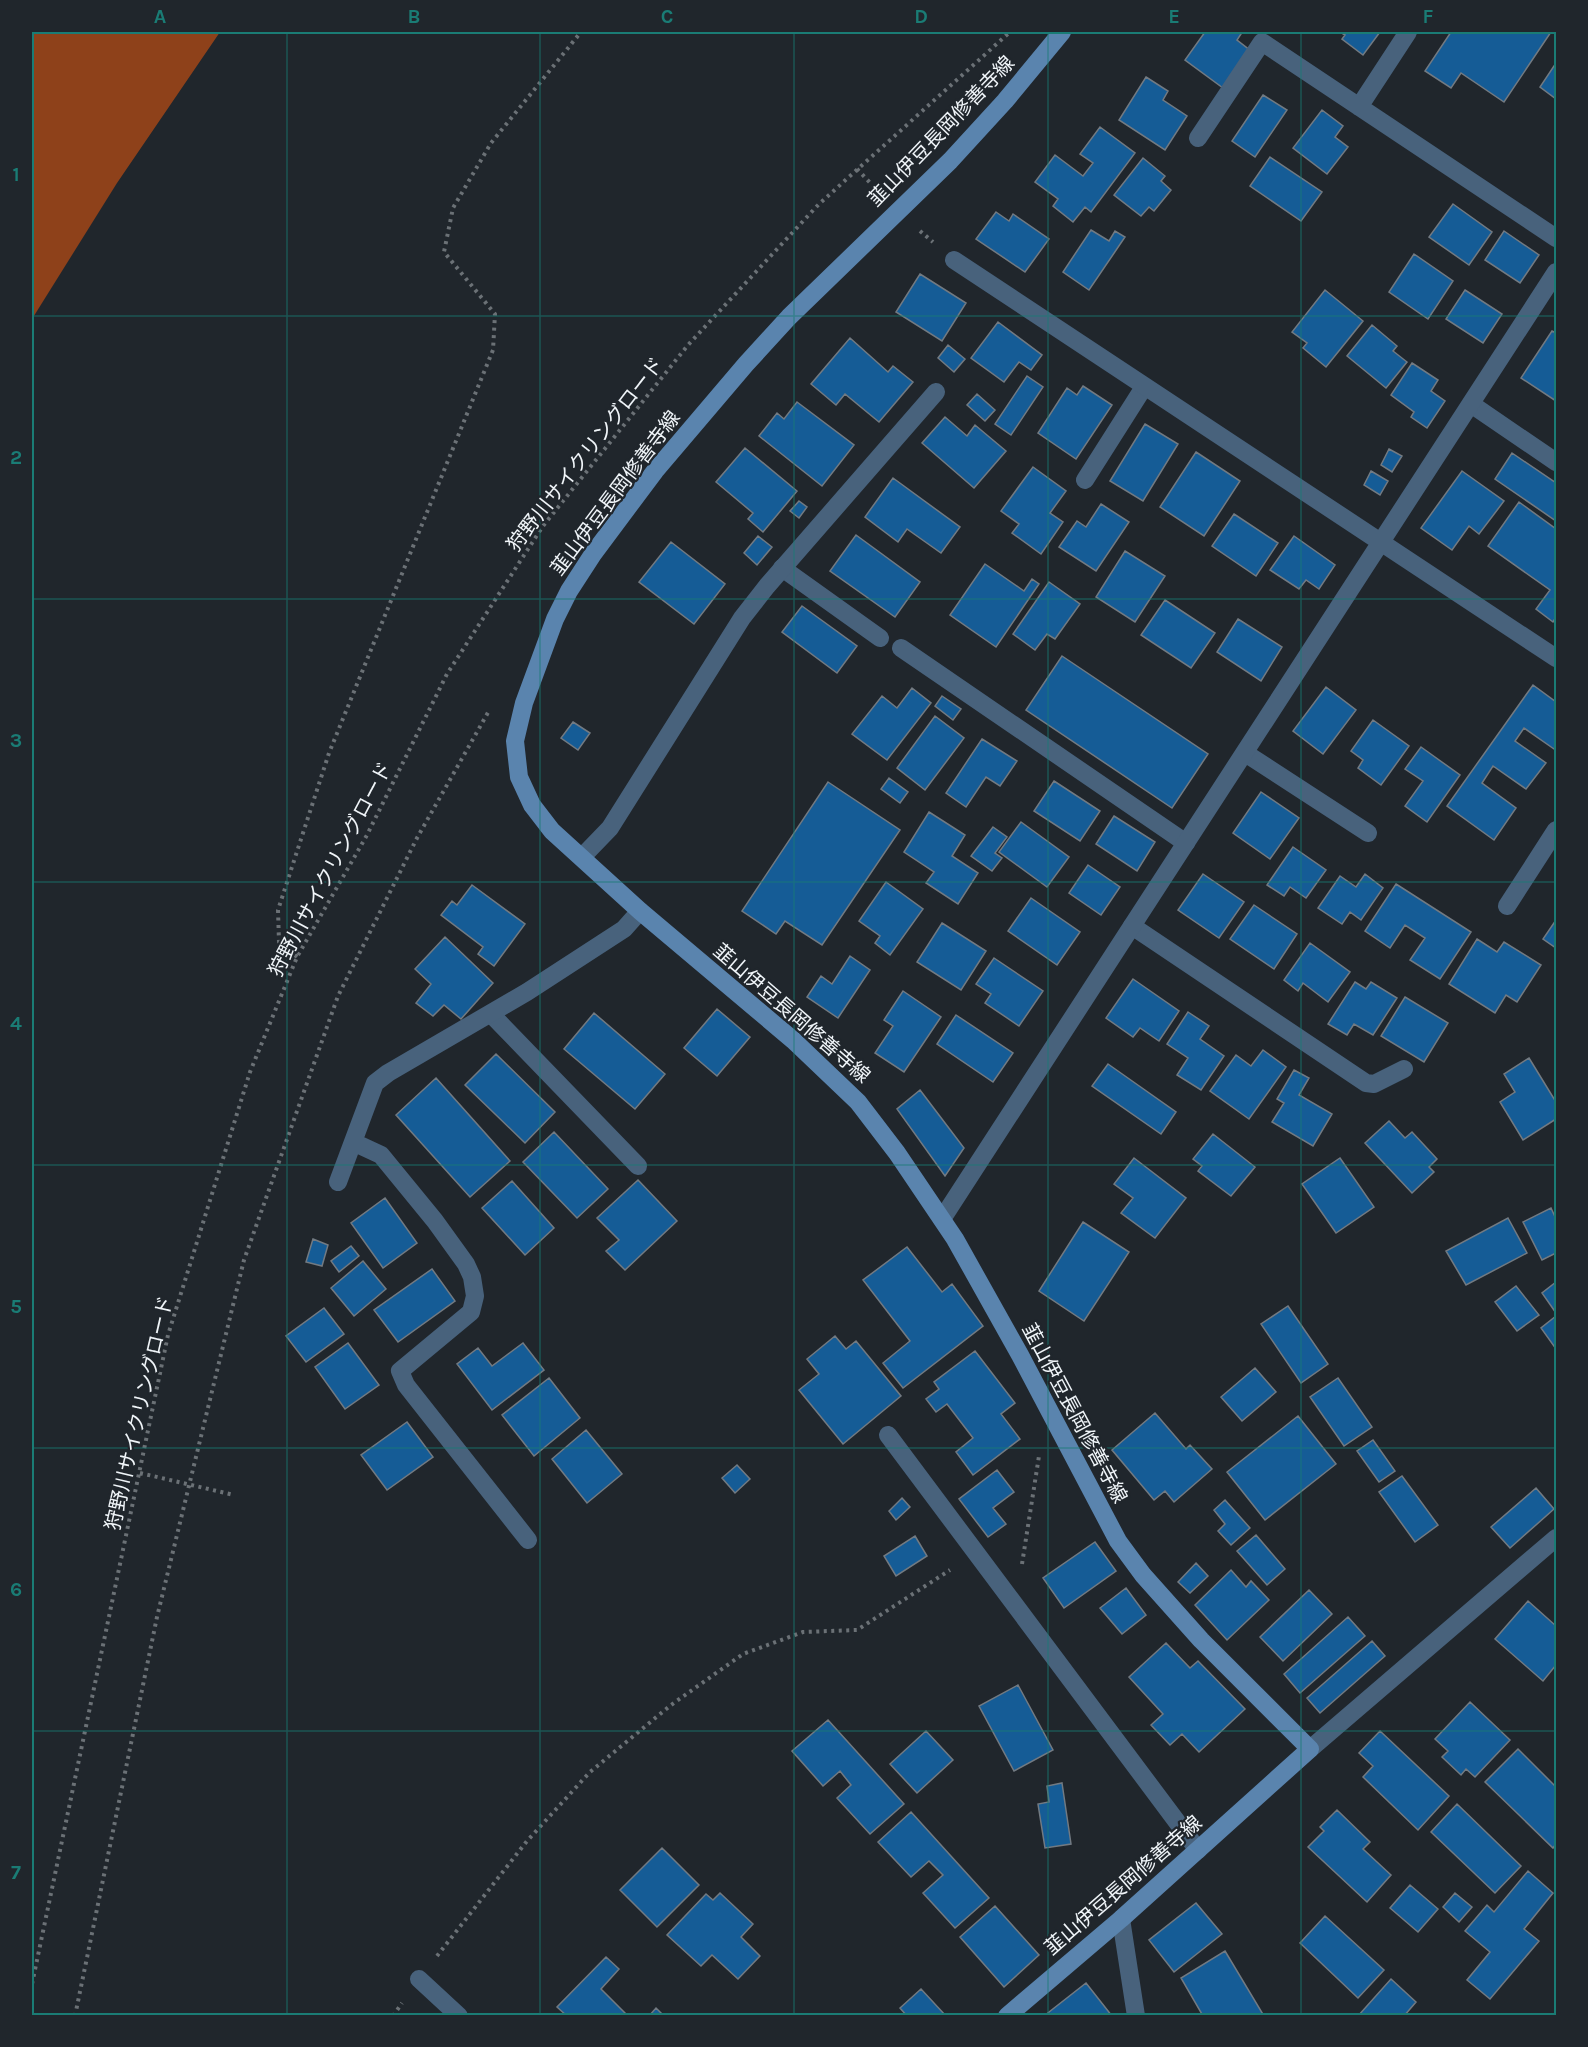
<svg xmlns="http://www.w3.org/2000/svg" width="1588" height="2047" viewBox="0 0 1588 2047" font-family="Karla,'Noto Sans JP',sans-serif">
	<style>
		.water { fill: #8e411a }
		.building { fill: #155c96; stroke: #727a82; stroke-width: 1.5 }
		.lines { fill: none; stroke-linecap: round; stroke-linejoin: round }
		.path { stroke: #6b7176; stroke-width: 4; stroke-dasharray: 3 4.5; stroke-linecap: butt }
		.lane { stroke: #48627c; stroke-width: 18 }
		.street { stroke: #48627c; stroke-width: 18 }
		.secondary { stroke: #5a84ae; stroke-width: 18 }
		.grid { fill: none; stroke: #1a7c75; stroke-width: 1.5; stroke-opacity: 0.55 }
		.labels { text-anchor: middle; stroke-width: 4.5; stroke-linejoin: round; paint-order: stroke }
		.street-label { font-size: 20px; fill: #f0f5f9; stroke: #20262c }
		.neatline { fill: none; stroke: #1a7c75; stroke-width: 2 }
		.grid-label { font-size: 20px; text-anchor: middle; font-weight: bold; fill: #1a7c75 }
	</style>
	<rect width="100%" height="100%" fill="#20262c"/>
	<path class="water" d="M32 32H220L117 183 32 319Z"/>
	<path class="building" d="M1205 32H1238L1241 34 1237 40 1251 51 1223 88 1185 60Z
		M1340 32H1380L1363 55 1342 39 1345 35Z
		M1451 32H1551L1504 102 1461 73 1451 88 1425 71Z
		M1556 63V99L1540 87Z
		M1146 77 1168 91 1163 100 1187 116 1165 150 1119 120Z
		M1263 95 1287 110 1255 157 1232 141Z
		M1322 110 1343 126 1335 137 1348 147 1327 174 1293 148Z
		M1100 127 1135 153 1091 212 1085 207 1073 222 1053 206 1058 199 1035 182 1055 155 1083 176 1093 163 1080 154Z
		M1270 157 1322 192 1301 221 1250 186Z
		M1143 158 1165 176 1161 181 1171 190 1154 211 1149 207 1141 216 1114 195Z
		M1453 204 1492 232 1469 265 1429 237Z
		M996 212 1009 221 1013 214 1049 239 1025 272 976 239Z
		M1091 230 1109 241 1115 231 1125 237 1089 290 1063 272Z
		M1504 231 1539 255 1520 283 1485 260Z
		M1414 254 1453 281 1428 319 1389 292Z
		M920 274 966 303 942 341 896 312Z
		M1325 290 1363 321 1326 367 1303 348 1307 343 1292 332Z
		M1465 290 1502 314 1483 343 1446 319Z
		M998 322 1042 355 1031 370 1019 362 1004 382 971 358Z
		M1372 325 1397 346 1393 351 1407 362 1386 388 1347 356Z
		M1552 331 1556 333V401L1521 378Z
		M850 338 888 372 893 366 913 382 879 422 845 394 836 405 811 384Z
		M948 345 965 359 954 372 938 358Z
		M1412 363 1438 380 1431 391 1445 401 1427 428 1411 417 1414 412 1391 395Z
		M1027 376 1043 387 1011 435 995 424Z
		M1083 386 1112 405 1076 459 1038 433 1067 388 1077 395Z
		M977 394 995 410 985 421 967 405Z
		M797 402 854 445 822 486 759 436 777 413 784 419Z
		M945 417 967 436 975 425 1006 451 974 488 922 443Z
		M1145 424 1178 444 1143 501 1110 481Z
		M745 448 797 491 763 532 748 519 753 513 716 482Z
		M1389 449 1402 456 1392 472 1381 465Z
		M1196 452 1240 481 1204 536 1160 507Z
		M1512 453 1556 483V521L1495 479Z
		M1033 467 1066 491 1050 513 1063 522 1041 554 1012 533 1019 524 1001 511Z
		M1371 471 1388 481 1380 495 1364 485Z
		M1462 471 1504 501 1479 534 1469 526 1452 550 1421 528Z
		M893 478 960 527 941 553 907 529 898 542 865 517Z
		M799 501 807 507 799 518 790 511Z
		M1519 502 1556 529V617L1553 622 1536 609 1550 590 1488 546Z
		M1101 504 1129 522 1096 571 1059 547 1077 521 1086 527Z
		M1234 514 1278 543 1256 576 1212 546Z
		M856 535 920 582 895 617 830 571Z
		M758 536 772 547 757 565 744 553Z
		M1294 536 1335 565 1319 589 1306 580 1299 589 1270 570Z
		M671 542 725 584 694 624 639 582Z
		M1125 551 1165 576 1135 622 1096 597Z
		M985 564 1024 591 1032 579 1039 584 996 647 950 615Z
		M1049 582 1080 604 1055 639 1047 634 1035 650 1013 634Z
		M1165 600 1215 633 1191 668 1141 635Z
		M802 606 857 646 837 673 782 632Z
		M1238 619 1282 647 1261 681 1217 652Z
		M1062 656 1208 754 1172 808 1026 710Z
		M1533 685 1556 702V745L1554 749 1524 728 1515 741 1546 763 1526 789 1493 766 1482 783 1516 808 1494 840 1447 806Z
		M1326 687 1356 710 1323 754 1293 731Z
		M912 688 931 703 887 760 852 734 882 696 897 708Z
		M942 696 961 709 953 720 935 706Z
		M935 716 964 738 925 790 897 768Z
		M1373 720 1409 746 1381 785 1358 768 1363 760 1351 751Z
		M573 722 590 733 578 750 561 738Z
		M982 739 1017 761 1000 786 986 777 966 807 946 793Z
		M1421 747 1460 775 1427 822 1405 806 1423 781 1405 769Z
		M889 778 908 792 900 803 881 789Z
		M1054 781 1100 811 1080 841 1034 811Z
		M828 782 900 830 822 945 785 921 776 934 742 911Z
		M1261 792 1299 818 1270 859 1233 833Z
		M929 812 965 835 952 856 978 873 958 904 926 883 934 872 904 852Z
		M1114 816 1155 842 1137 871 1096 844Z
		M1021 822 1069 857 1047 887 999 852Z
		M993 827 1007 837 995 853 1002 858 992 871 971 856Z
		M1293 847 1326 870 1306 898 1290 887 1284 896 1267 885Z
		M1088 865 1120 887 1101 915 1069 893Z
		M1203 874 1244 902 1219 938 1178 910Z
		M1365 874 1383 888 1361 920 1350 912 1342 924 1318 908 1340 876 1356 887Z
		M886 882 923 909 890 955 875 943 880 936 859 921Z
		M1396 884 1471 932 1440 979 1410 960 1425 938 1405 925 1390 948 1365 931Z
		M472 885 525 924 494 966 478 954 483 947 441 915 452 901 457 905Z
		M1031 898 1080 932 1057 965 1008 931Z
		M1254 905 1297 934 1274 969 1230 939Z
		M1556 920V948L1543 939Z
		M942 923 986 951 961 990 917 962Z
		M445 937 493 983 461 1019 444 1005 433 1016 416 1003 431 984 415 969Z
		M1477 939 1497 952 1504 942 1541 965 1517 1002 1506 995 1495 1013 1449 984Z
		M1310 943 1350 972 1328 1002 1303 983 1298 991 1284 980Z
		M850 956 870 970 838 1018 807 997 821 976 832 984Z
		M994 958 1043 991 1019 1026 985 1003 991 994 976 984Z
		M1133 979 1179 1011 1159 1041 1140 1028 1133 1037 1106 1018Z
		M1355 982 1366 989 1371 982 1397 998 1373 1035 1354 1024 1347 1035 1328 1024Z
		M903 991 941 1017 904 1072 875 1053 893 1026 884 1020Z
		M1405 997 1448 1023 1424 1062 1381 1036Z
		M717 1009 750 1037 717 1076 684 1048Z
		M1188 1012 1209 1026 1200 1039 1224 1056 1201 1090 1177 1075 1188 1058 1167 1044Z
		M594 1013 665 1074 635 1109 564 1049Z
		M956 1015 1013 1053 993 1082 937 1044Z
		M1263 1050 1286 1067 1249 1119 1210 1091 1236 1055 1251 1066Z
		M496 1054 555 1112 525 1143 465 1085Z
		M1529 1058 1556 1102V1119L1523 1140 1500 1102 1515 1092 1504 1074Z
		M1108 1064 1176 1112 1161 1134 1092 1086Z
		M1294 1070 1309 1078 1299 1095 1332 1114 1313 1146 1272 1122 1284 1103 1277 1099Z
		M436 1078 510 1161 470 1197 396 1115Z
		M920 1090 964 1148 945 1176 897 1109Z
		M1389 1121 1405 1138 1412 1132 1437 1159 1429 1167 1434 1172 1412 1193 1365 1143Z
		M554 1132 608 1189 577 1218 523 1162Z
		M1213 1134 1255 1167 1231 1196 1198 1171 1202 1166 1193 1159Z
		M1134 1158 1186 1198 1155 1238 1121 1213 1133 1198 1114 1184Z
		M1340 1158 1374 1207 1336 1233 1302 1184Z
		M638 1180 677 1221 625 1270 606 1251 619 1240 597 1218Z
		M512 1181 554 1228 525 1255 482 1208Z
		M385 1198 417 1243 383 1268 351 1223Z
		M1551 1208 1556 1219V1253L1542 1260 1523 1222Z
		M1508 1218 1527 1253 1466 1285 1446 1251Z
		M1083 1222 1129 1252 1084 1321 1039 1291Z
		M313 1239 328 1245 322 1266 306 1262Z
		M351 1246 359 1256 339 1272 331 1261Z
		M907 1247 942 1292 952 1284 983 1326 903 1388 883 1363 910 1341 863 1280Z
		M363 1261 386 1289 354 1316 331 1288Z
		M432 1269 455 1301 398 1342 374 1310Z
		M1556 1282V1313L1542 1293Z
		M1516 1286 1539 1315 1517 1331 1495 1302Z
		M1288 1306 1328 1364 1301 1383 1261 1324Z
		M324 1308 344 1334 306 1362 286 1336Z
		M1556 1316V1349L1541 1328Z
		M835 1336 846 1349 856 1341 901 1396 843 1444 799 1390 819 1374 807 1359Z
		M348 1343 379 1385 345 1409 315 1367Z
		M523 1343 544 1370 492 1410 457 1364 478 1348 492 1366Z
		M975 1351 1015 1403 1001 1414 1020 1439 973 1475 956 1452 973 1438 947 1404 936 1412 926 1399 939 1389 934 1382Z
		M1255 1368 1276 1392 1242 1421 1221 1397Z
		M549 1378 580 1418 534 1456 502 1415Z
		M1338 1378 1372 1427 1344 1446 1310 1397Z
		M1155 1413 1186 1449 1190 1445 1212 1469 1174 1502 1165 1491 1154 1500 1112 1450Z
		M1298 1416 1336 1464 1265 1520 1227 1472Z
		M407 1422 433 1457 387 1490 361 1455Z
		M586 1430 622 1474 587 1503 552 1459Z
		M1373 1440 1395 1471 1379 1482 1357 1451Z
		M737 1465 750 1479 735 1493 722 1478Z
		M997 1470 1014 1492 993 1508 1006 1524 988 1537 959 1499Z
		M1402 1476 1438 1525 1415 1542 1379 1492Z
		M1536 1488 1554 1509 1510 1548 1491 1527Z
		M902 1498 910 1507 896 1520 889 1511Z
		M1225 1500 1250 1528 1231 1545 1218 1531 1225 1524 1214 1510Z
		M1256 1535 1285 1569 1267 1585 1237 1551Z
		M915 1536 927 1556 896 1576 884 1556Z
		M1095 1542 1116 1571 1064 1608 1043 1578Z
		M1196 1563 1208 1576 1190 1593 1178 1582Z
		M1231 1570 1246 1587 1251 1581 1269 1600 1227 1640 1195 1605Z
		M1126 1588 1146 1615 1122 1634 1100 1608Z
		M1309 1590 1332 1614 1283 1661 1260 1637Z
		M1528 1601 1556 1626V1665L1543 1681 1495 1639Z
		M1348 1617 1365 1636 1300 1693 1284 1674Z
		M1372 1641 1385 1656 1320 1713 1307 1698Z
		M1166 1643 1190 1668 1198 1661 1245 1709 1199 1752 1182 1734 1170 1745 1151 1725 1163 1714 1129 1677Z
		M1018 1685 1053 1750 1014 1771 979 1706Z
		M1470 1702 1510 1740 1475 1777 1466 1769 1461 1775 1442 1757 1448 1751 1435 1739Z
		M828 1720 904 1804 870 1834 837 1798 851 1785 840 1771 823 1786 792 1751Z
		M926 1731 953 1760 917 1793 890 1764Z
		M1380 1731 1449 1796 1418 1830 1363 1777 1373 1766 1359 1753Z
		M1518 1749 1556 1787V1844L1553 1848 1485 1782Z
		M1062 1783 1071 1844 1045 1848 1038 1804 1049 1802 1047 1786Z
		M1457 1804 1521 1866 1495 1893 1431 1832Z
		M1337 1810 1370 1842 1363 1849 1391 1875 1367 1902 1308 1847 1324 1831 1320 1827Z
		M911 1812 989 1898 955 1928 923 1893 943 1875 929 1861 911 1877 878 1842Z
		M662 1848 699 1885 657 1927 620 1890Z
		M1528 1871 1553 1893 1524 1929 1539 1941 1490 1999 1467 1980 1490 1952 1465 1931 1487 1905 1494 1912Z
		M1410 1885 1438 1909 1418 1932 1390 1908Z
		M720 1893 753 1924 741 1937 760 1956 738 1979 712 1955 701 1966 667 1935 706 1894 713 1900Z
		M1455 1893 1472 1907 1459 1922 1443 1907Z
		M1196 1903 1222 1934 1174 1972 1149 1940Z
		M995 1906 1039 1955 1004 1987 960 1937Z
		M1325 1916 1384 1970 1358 1998 1300 1943Z
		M1225 1951 1264 2016H1203L1181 1978Z
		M606 1957 619 1969 601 1989 628 2016H567L557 2007Z
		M1391 1979 1416 2002 1404 2016H1358Z
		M1086 1983 1112 2016H1044Z
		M921 1989 946 2016H907L900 2008Z
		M656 2008 664 2016H649Z"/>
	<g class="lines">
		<path class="path" d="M857 169 878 191
			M920 231 933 242
			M297 957 279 942 278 910 329 753 493 350 495 314 444 252 453 208 491 143 581 32
			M140 1473 234 1495
			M1022 1564 1039 1456
			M437 1956 527 1841 590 1772 671 1705 743 1654 803 1632 857 1630 950 1570
			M32 1984 168 1335 250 1072 297 957 367 835 447 674 543 526 688 345 819 204 1010 32
			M75 2016 157 1617 244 1260 338 996 417 838 490 709
			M393 2016 402 2003"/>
		<path class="lane" d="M1359 107 1408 32
			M1198 138 1262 42 1556 238
			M1471 404 1556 462
			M1085 480 1144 387
			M782 568 880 638
			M901 648 1186 843
			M1245 753 1368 833
			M1507 906 1556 830
			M1132 926 1366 1083 1374 1084 1404 1069
			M491 1014 638 1166
			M888 1435 1198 1850
			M419 1979 459 2016"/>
		<path class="street" d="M954 260 1556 658
			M582 857 610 828 742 618 767 586 936 392
			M353 1142 381 1155 435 1221 466 1264 472 1277 475 1296 471 1312 400 1371 406 1385 528 1540
			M338 1182 375 1083 388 1073 527 992 624 929 640 911
			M942 1219 1556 272
			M1310 1749 1556 1538
			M1121 1919 1136 2016"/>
		<path class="secondary" d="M1007 2016 1121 1919 1310 1749 1201 1640 1143 1575 1118 1541 1020 1355 955 1239 897 1153 858 1102 793 1040 640 911 552 831 532 805 519 777 515 741 524 703 555 619 569 591 593 554 655 471 746 364 789 317 950 161 1005 101 1062 32"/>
	</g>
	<path class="grid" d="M287 32V2016M540 32V2016M794 32V2016M1048 32V2016M1301 32V2016M32 316H1556M32 599H1556M32 882H1556M32 1165H1556M32 1448H1556M32 1731H1556"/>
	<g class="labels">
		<g class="street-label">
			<text transform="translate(941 131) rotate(-46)" y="7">韮山伊豆長岡修善寺線</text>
			<text transform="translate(585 454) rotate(-52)" y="7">狩野川サイクリングロード</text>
			<text transform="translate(615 493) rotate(-53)" y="7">韮山伊豆長岡修善寺線</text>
			<text transform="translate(330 869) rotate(-62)" y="7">狩野川サイクリングロード</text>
			<text transform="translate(792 1013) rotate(41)" y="7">韮山伊豆長岡修善寺線</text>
			<text transform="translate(139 1413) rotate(-77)" y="7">狩野川サイクリングロード</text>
			<text transform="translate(1075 1413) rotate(62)" y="7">韮山伊豆長岡修善寺線</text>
			<text transform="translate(1123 1885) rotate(-41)" y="7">韮山伊豆長岡修善寺線</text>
		</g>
	</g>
	<rect width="1588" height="2047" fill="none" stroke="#20262c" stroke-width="66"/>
	<rect x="33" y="33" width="1522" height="1981" class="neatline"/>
	<g class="grid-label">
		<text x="160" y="23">A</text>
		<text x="414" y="23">B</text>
		<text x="667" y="23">C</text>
		<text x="921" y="23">D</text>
		<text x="1174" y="23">E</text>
		<text x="1428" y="23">F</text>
		<text x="16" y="181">1</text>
		<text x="16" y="464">2</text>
		<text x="16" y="747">3</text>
		<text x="16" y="1030">4</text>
		<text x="16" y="1313">5</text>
		<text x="16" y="1596">6</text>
		<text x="16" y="1879">7</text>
	</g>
</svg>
